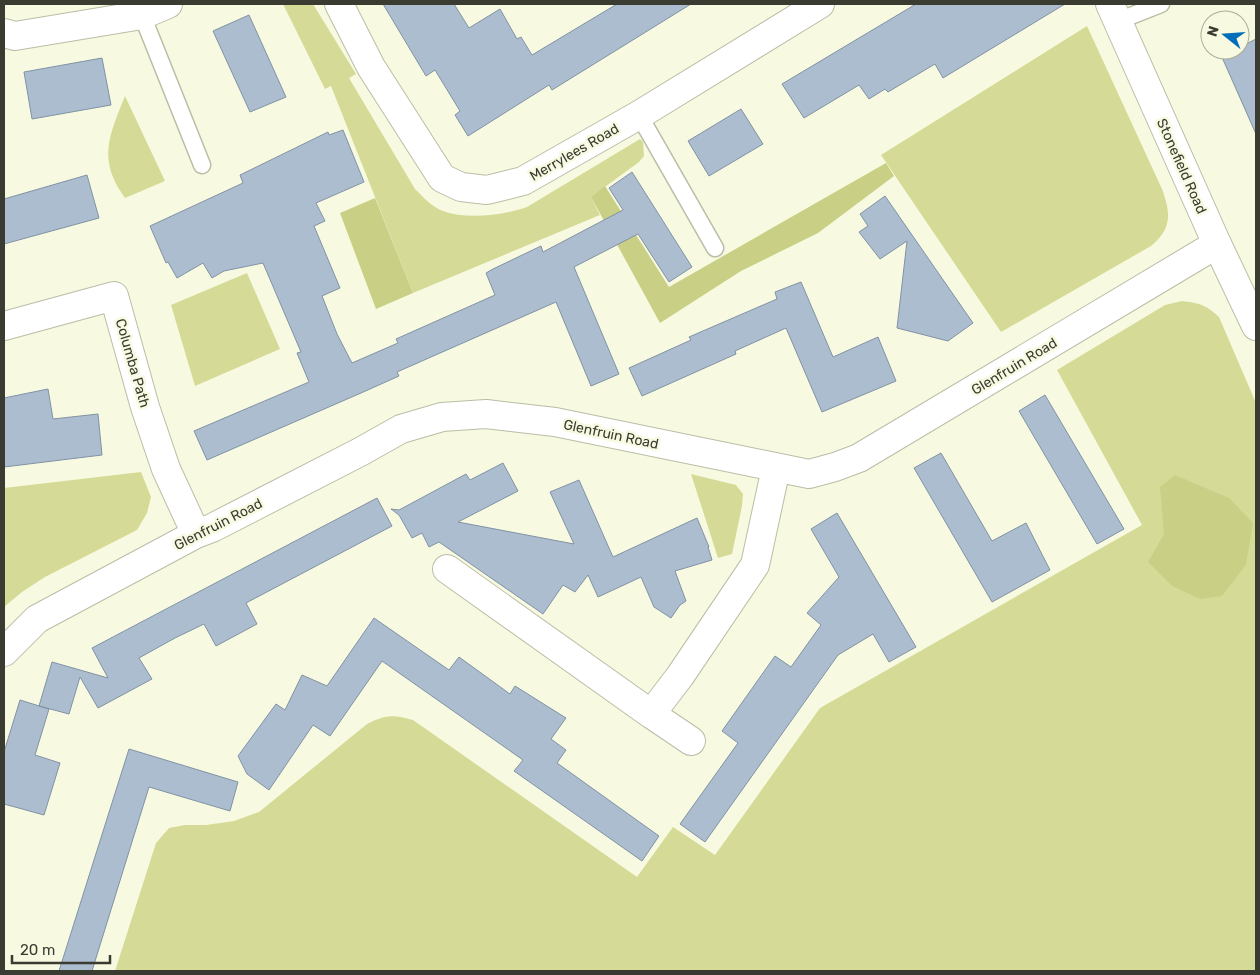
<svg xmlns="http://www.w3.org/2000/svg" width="1260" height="975" viewBox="0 0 1260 975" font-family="Rubik,sans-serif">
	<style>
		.green { fill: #d5db96 }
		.forest { fill: #c9cf85 }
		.building { fill: #abbdcf; stroke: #8192a4 }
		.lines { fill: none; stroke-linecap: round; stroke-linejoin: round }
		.lane-casing { stroke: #bbbda6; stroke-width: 19 }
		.street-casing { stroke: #bbbda6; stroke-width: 30 }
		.secondary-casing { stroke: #bbbda6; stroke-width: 30 }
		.lane { stroke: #fff; stroke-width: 16 }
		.street { stroke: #fff; stroke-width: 28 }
		.secondary { stroke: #fff; stroke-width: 28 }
		.labels { text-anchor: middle; stroke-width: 5; stroke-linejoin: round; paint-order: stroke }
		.street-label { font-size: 14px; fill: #3a3b31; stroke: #f7fae1 }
	</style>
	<rect width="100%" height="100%" fill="#f7fae1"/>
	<path class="green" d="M283 4H313L356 74 349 78 415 189C423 197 432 207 443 211 467 220 504 215 527 207L640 139 643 142 644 156 639 162 591 197 600 215 413 293 331 86 325 89Z
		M1087 26 1162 189C1171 214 1172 228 1151 246L1001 332 881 155Z
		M125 96 165 181 125 198C97 160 109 136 125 96Z
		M247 273 280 349 195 386 171 305Z
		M1182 301C1200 303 1206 305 1219 317L1256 403V971H115L156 843 169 828 185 825H206L234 821 259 812 367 724C385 715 393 714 413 720L637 877 673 827 715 855 820 708 1142 525 1057 370 1165 305Z
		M141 472 151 497 147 513 137 530 45 577 22 592 4 607V488Z
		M691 474 736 485 743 494 742 506 732 554 718 558Z"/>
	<path class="forest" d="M886 163 894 176 818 233 741 271 660 323 591 197 605 186 669 287Z
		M375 198 413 293 376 309 340 213Z
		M1175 475 1229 498 1253 523 1246 565 1222 596 1200 599 1172 586 1148 562 1164 534 1160 487Z"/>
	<path class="building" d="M383 4H454L469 28 500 9 517 39 521 37 532 55 617 4H691L552 90 549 85 468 136 455 115 460 111 435 70 426 76Z
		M916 4H1065L943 78 935 64 888 92 885 89 869 99 859 85 804 118 782 84Z
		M249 15 286 97 250 112 213 31Z
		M1256 39V134L1221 55 1233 50H1240V47Z
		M102 58 111 105 32 119 24 72Z
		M741 109 763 144 709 176 688 141Z
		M343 130 364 182 316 203 325 221 314 226 340 288 322 296 337 334 352 363 398 343 396 339 495 295 486 273 493 269 541 246 543 252 623 210 609 188 632 172 692 267 669 282 638 234 574 267 619 374 591 386 556 302 397 372 399 376 361 393 207 460 194 431 309 382 297 353 301 352 263 263 224 271 212 278 203 263 177 278 168 262 166 263 150 226 243 183 240 175 328 132 329 135Z
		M87 175 99 218 4 244V199Z
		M885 196 973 323 948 341 897 328 907 241 880 259 859 232 868 226 860 214Z
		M801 282 833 357 878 337 896 381 822 412 786 328 735 351 736 354 642 396 629 368 691 340 689 337 777 299 775 292Z
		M48 389 53 419 98 414 102 455 4 467V398Z
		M1045 395 1124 529 1097 544 1019 411Z
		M941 453 992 541 1026 523 1050 570 992 602 914 468Z
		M503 463 518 491 458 522 574 544 550 492 579 480 613 557 697 518 709 547H708L712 560 675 571 686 601 680 605 671 618 654 607 641 577 598 597 588 575 575 592 563 585 543 614 439 542 429 547 422 533 412 538 399 515 391 509 399 510 466 474 470 480Z
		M377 498 392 526 246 603 257 624 216 646 204 624 175 638 139 658 152 679 98 708 80 677 69 714 39 706 52 662 108 678 92 648Z
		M837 513 916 647 889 662 873 634 838 655 705 842 680 824 738 743 722 731 775 656 791 667 821 625 807 613 839 577 811 529Z
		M374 618 449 670 459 657 510 694 515 686 566 718 551 739 566 750 557 763 659 836 642 861 514 771 523 760 382 661 330 736 313 725 269 790 247 774 238 756 276 704 285 710 302 675 327 686Z
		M20 700 49 709 35 755 60 763 44 815 4 804V752Z
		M129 749 238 782 230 811 149 787 92 971H59Z"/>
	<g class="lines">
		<g class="lane-casing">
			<path id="lane" d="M142 15 202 165
				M1118 21 1161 4
				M639 115 715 248"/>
		</g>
		<g class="street-casing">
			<path id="street" d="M339 4 371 67 442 178 461 187 487 190 523 181 639 115 820 4
				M4 33 15 36 142 15 168 4
				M4 326 114 296 145 407 166 469 196 534
				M447 569 651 714
				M4 652 37 619 196 534 212 528 360 452 401 429 442 417 486 414 555 422 809 474 835 467 859 458 1217 244
				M691 741 651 714 680 676 755 565 776 468"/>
		</g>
		<g class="secondary-casing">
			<path id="secondary" d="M1110 4 1217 244 1256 326"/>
		</g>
		<use href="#lane" class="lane"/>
		<use href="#street" class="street"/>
		<use href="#secondary" class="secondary"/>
	</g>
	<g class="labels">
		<g class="street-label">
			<text transform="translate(574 152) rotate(-30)" y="5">Merrylees Road</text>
			<text transform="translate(1182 166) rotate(66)" y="5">Stonefield Road</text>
			<text transform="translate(133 363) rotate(74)" y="5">Columba Path</text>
			<text transform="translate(1014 366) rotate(-31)" y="5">Glenfruin Road</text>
			<text transform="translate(611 434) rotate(12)" y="5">Glenfruin Road</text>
			<text transform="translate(218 524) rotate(-27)" y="5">Glenfruin Road</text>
		</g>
	</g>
	<rect width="1260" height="975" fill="none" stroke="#3a3b31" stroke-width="10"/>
	<g transform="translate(1225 35) rotate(287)"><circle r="24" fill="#f7fae1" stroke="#abae9b"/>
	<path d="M0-4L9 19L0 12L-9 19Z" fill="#016eb9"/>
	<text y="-8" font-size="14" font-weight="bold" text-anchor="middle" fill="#3a3b31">N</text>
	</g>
	<path d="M12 955v8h98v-8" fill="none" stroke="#3a3b31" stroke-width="2.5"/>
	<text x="20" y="955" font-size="15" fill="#3a3b31" stroke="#f7fae1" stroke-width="4" paint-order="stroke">20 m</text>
</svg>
